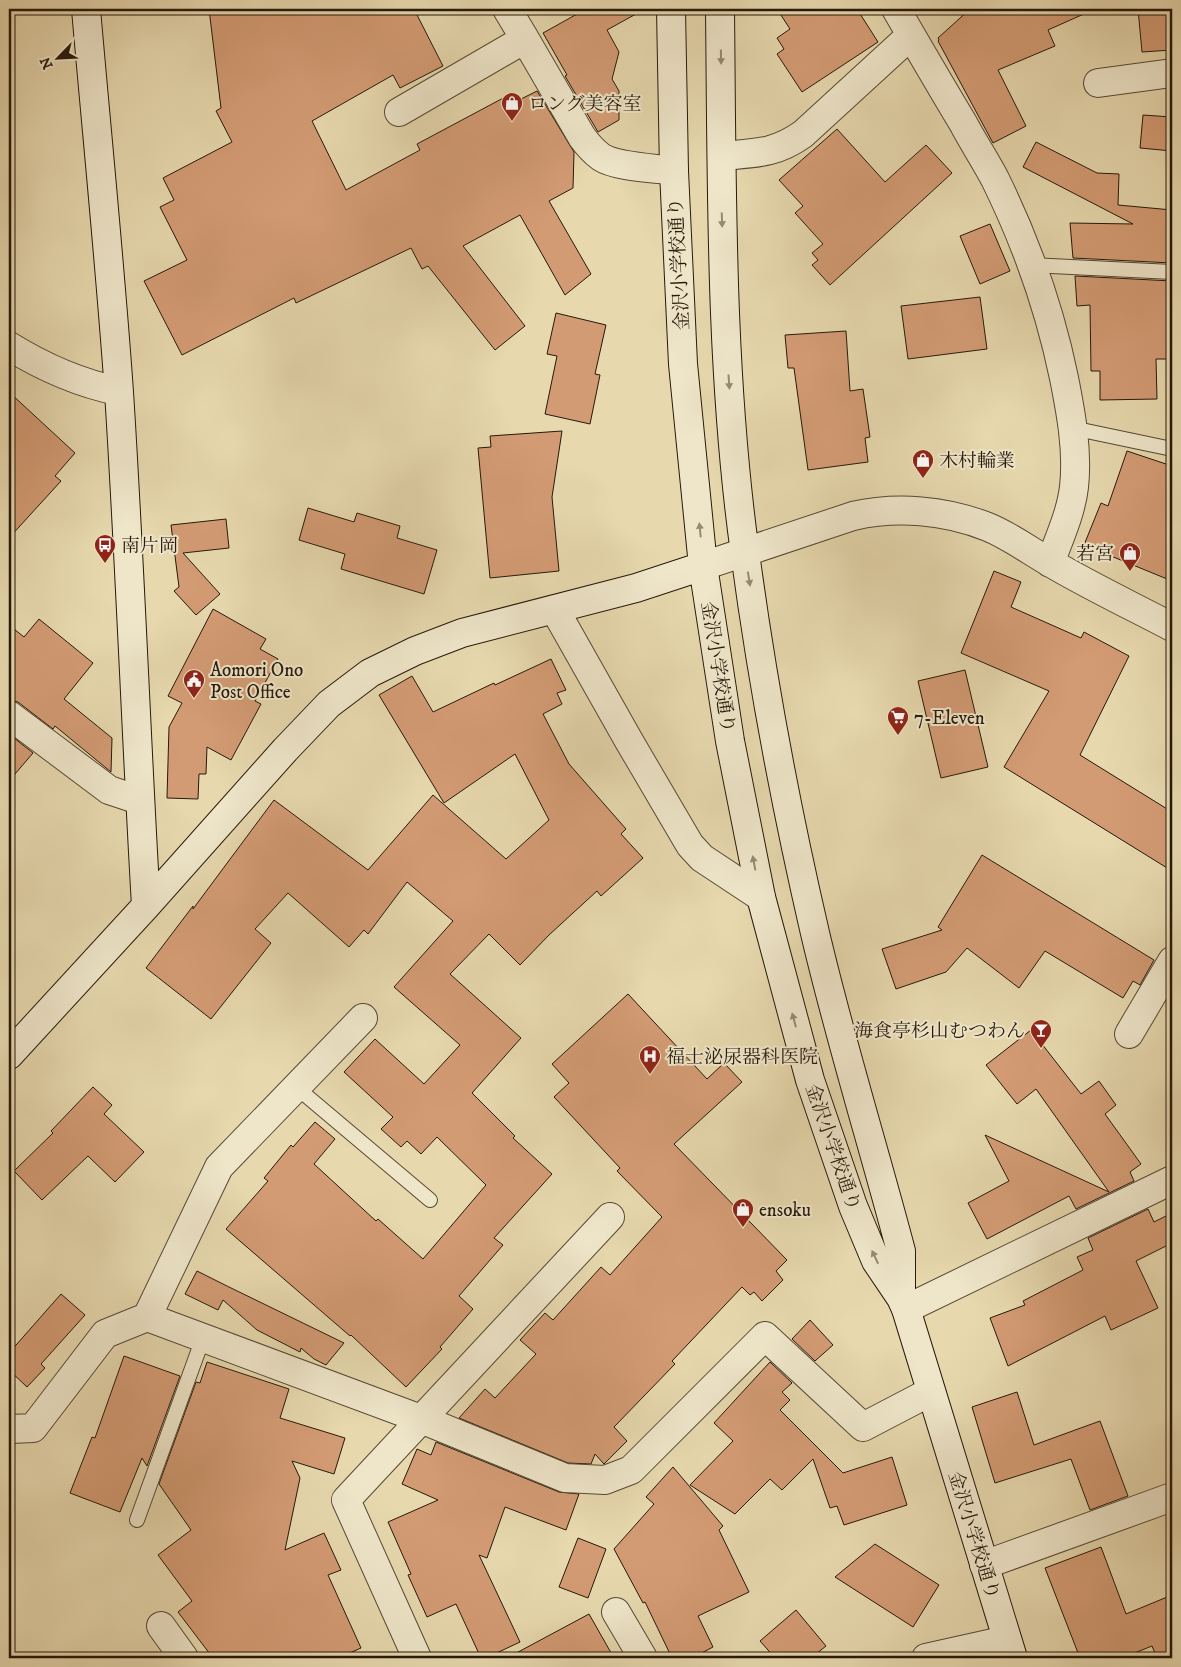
<svg xmlns="http://www.w3.org/2000/svg" width="1181" height="1667" viewBox="0 0 1181 1667" font-family="'IM FELL DW Pica','Noto Serif JP',serif">
	<style>
		.building { fill: #d39b74; stroke: #26190b }
		.lines { fill: none; stroke-linecap: round; stroke-linejoin: round }
		.lane-casing { stroke: #564934; stroke-width: 16 }
		.street-casing { stroke: #564934; stroke-width: 30 }
		.secondary-casing { stroke: #26190b; stroke-width: 30 }
		.lane { stroke: #efe6ca; stroke-width: 14 }
		.street { stroke: #efe6ca; stroke-width: 28 }
		.secondary { stroke: #efe6ca; stroke-width: 28 }
		.oneway { fill: #958a74 }
		.labels { text-anchor: middle; stroke-width: 4; stroke-linejoin: round; paint-order: stroke }
		.poi-label { font-size: 19px; fill: #26190b; stroke: #efe6ca; text-anchor: start }
		.street-label { font-size: 19px; fill: #26190b; stroke: #efe6ca }
	</style>
	<rect width="100%" height="100%" fill="#e7d8ae"/>
	<filter id="stains"><feTurbulence type="fractalNoise" baseFrequency=".004" numOctaves="4"/><feColorMatrix values="0 0 0 0 .2 0 0 0 0 .09 0 0 0 0 .02 0 0 0 .5 -.17"/></filter>
	<radialGradient id="worn" r=".72"><stop offset=".6" stop-color="#630" stop-opacity="0"/><stop offset="1" stop-color="#630" stop-opacity=".3"/></radialGradient>
	<path class="building" d="M209 9H414L443 66 400 88 393 75 312 121 346 190 420 150 417 144 507 96 511 104 537 91 574 152 573 188 549 201 591 274 565 295 520 215 463 246 525 326 495 350 428 266 422 269 411 248 296 303 294 298 182 355 144 281 187 260 160 207 174 200 163 178 232 142 216 111 221 108Z
		M586 9H645L607 30 619 52 612 79 619 91V120L598 132 565 76 567 75 543 33Z
		M777 9H857L878 42 802 92 777 54 784 49 777 38 790 29Z
		M970 9H1095L1048 30 1055 46 998 70 1026 126 993 143 938 41 939 40 938 38Z
		M1138 9H1172V50L1142 52Z
		M1143 115 1172 117V151L1140 148Z
		M837 129 885 182 926 145 952 173 830 285 812 265 818 260 812 253 823 244 795 213 803 206 779 180Z
		M1036 142 1097 173 1119 174 1118 205 1172 210V263L1073 258 1070 223 1133 224 1023 167Z
		M990 224 1010 271 980 284 960 236Z
		M1075 276 1172 281V359H1156L1157 399 1100 400V371H1091L1090 305 1077 306Z
		M980 297 987 349 908 359 901 306Z
		M556 313 606 325 595 374 600 375 590 424 545 414 557 356 547 354Z
		M846 331 850 391 863 389 870 437 865 438 868 462 808 470 794 368H788L785 335Z
		M9 392 75 453 55 476 61 481 9 538Z
		M562 431 552 497 559 571 490 578 478 448 491 447 490 436Z
		M1127 451 1172 466V581L1084 545 1101 503 1108 506Z
		M308 508 354 522 357 513 400 526 397 538 437 550 424 594 341 569 345 554 299 540Z
		M226 519 229 548 183 553 220 594 196 615 174 591 179 587 171 525Z
		M994 571 1021 582 1011 607 1081 638 1084 632 1129 656 1080 755 1172 812V871L1004 767 1049 691 961 653Z
		M213 609 266 639 260 649 278 659 255 701 261 704 231 760 207 747 206 774H199L198 799 167 798 169 727 182 703 168 696Z
		M39 619 93 663 64 699 112 738 111 772 55 726 53 729 18 702 9 700V625L24 637Z
		M551 659 566 690 557 693 562 704 543 714 569 764 626 829 621 834 643 858 601 896 597 891 549 935 520 965 489 934 450 974 521 1038 472 1093 515 1136 513 1138 552 1174 494 1238 503 1245 459 1296 473 1309 440 1347 442 1349 406 1387 351 1335 350 1336 226 1229 268 1181 264 1178 291 1145 293 1147 315 1122 335 1139 314 1164 376 1221 378 1219 423 1259 486 1185 437 1137 421 1154 407 1141 401 1147 381 1129 393 1117 344 1072 375 1039 424 1084 460 1045 394 987 453 921 407 882 368 934 364 930 349 947 288 893 255 929 271 943 211 1019 146 968 193 906V909L274 800 368 870 433 795 506 859 549 820 515 754 444 803 379 695 412 676 433 712 494 683 495 685Z
		M965 670 988 767 941 778 918 681Z
		M9 734 33 753 9 781Z
		M982 855 1154 960 1140 985 1133 981 1123 998 1045 951 1019 988 967 948 946 972 896 989 882 949 942 930 938 927Z
		M628 994 707 1079 724 1063 742 1082 674 1144 787 1260 776 1271 783 1280 762 1301 754 1292 750 1295 742 1287 672 1361 675 1364 614 1427 627 1441 604 1464 595 1454 591 1464 568 1463 459 1418 485 1389 495 1398 536 1354 520 1340 545 1313 553 1320 601 1267 610 1275 662 1217 617 1171 620 1168 554 1097 569 1083 552 1064Z
		M1031 1030 1081 1094 1099 1081 1116 1105 1105 1114 1141 1164 1130 1172 1134 1181 1076 1209 1069 1196 987 1239 968 1203 1009 1181 985 1135 1109 1192 1036 1089 1017 1104 986 1065Z
		M93 1087 112 1105 104 1114 144 1152 115 1182 88 1156 42 1200 14 1171 53 1133 51 1131Z
		M1148 1209 1154 1222 1172 1213V1243L1136 1261 1158 1308 1111 1330 1105 1316 1008 1366 990 1318 1025 1305 1023 1301 1083 1270 1077 1257 1093 1250 1088 1238Z
		M197 1271 229 1287 344 1343 326 1365 314 1359 301 1348 300 1352 257 1330 223 1300 218 1310 185 1294Z
		M61 1294 85 1315 41 1364 45 1368 27 1387 9 1370V1353Z
		M810 1320 833 1345 815 1361 792 1339Z
		M124 1356 180 1376 147 1466 142 1458 120 1512 70 1493 92 1437 95 1438Z
		M207 1362 289 1389 280 1418 345 1438 334 1474 292 1461 300 1478 285 1550 324 1533 341 1570 328 1575 361 1648 338 1658H213L178 1612 192 1601 158 1555 191 1530 159 1484 196 1382 200 1383Z
		M770 1362 792 1383 782 1392 790 1400 780 1410 843 1473 892 1457 907 1505 844 1525 837 1506 830 1508 813 1459 782 1490 770 1479 735 1514 690 1485 733 1441 714 1423Z
		M1017 1392 1034 1445 1100 1421 1128 1496 1090 1510 1071 1459 995 1483 972 1407Z
		M436 1442 559 1492 579 1494 566 1530 505 1507 487 1558 479 1555 520 1642 486 1658H481L456 1604 427 1617 408 1575 411 1574 388 1522 438 1500 402 1484 417 1449 431 1455Z
		M673 1467 723 1526 719 1530 749 1592 698 1616 713 1647 692 1658H672L645 1602 643 1603 614 1549 654 1504 646 1497Z
		M578 1538 606 1549 588 1598 559 1587Z
		M875 1544 939 1585 913 1627 835 1577Z
		M1101 1547 1126 1614 1172 1595V1658H1157L1152 1646 1122 1658H1080L1045 1568Z
		M796 1610 826 1646 811 1658H775L760 1641Z
		M589 1614 614 1658H507Z"/>
	<g class="lines">
		<g class="lane-casing">
			<path id="lane" d="M1031 265 1172 272
				M1072 428 1172 449
				M296 1087 430 1200
				M137 1520 203 1338"/>
		</g>
		<g class="street-casing">
			<path id="street" d="M896 9C918 47 940 85 963 123 973 142 985 160 995 179 1026 242 1050 310 1064 378 1071 413 1078 451 1074 487 1071 513 1059 539 1050 563
				M525 39 582 137C587 144 593 151 601 157 616 167 655 168 674 171
				M1098 83 1172 73
				M399 112 525 39 507 9
				M722 156C755 153 775 154 803 134L911 35
				M9 346C43 367 79 383 118 391
				M703 566 853 516C897 506 945 510 988 527 1010 536 1030 551 1051 563 1090 586 1132 606 1172 627
				M555 610 629 741 690 845 702 858 761 897
				M9 715 109 790 139 800
				M1129 1034 1172 961
				M906 1309 1172 1180
				M147 1317 421 1419 565 1478 605 1480 631 1470 765 1336 863 1427 930 1392
				M9 1427 11 1429 33 1428 105 1334 147 1317 219 1167 363 1018
				M984 1565 1172 1497
				M616 1612 643 1658
				M161 1626 184 1658
				M417 1658 346 1500 610 1217
				M926 1658 1007 1640"/>
		</g>
		<g class="secondary-casing">
			<path id="secondary" d="M86 9C97 136 110 264 119 392 130 563 136 734 146 906
				M671 9 674 171 683 364 703 566 730 741 761 897 810 1080 853 1206 876 1261 901 1298 906 1309 1013 1658
				M720 9C722 190 720 373 745 553 762 680 786 808 815 933 840 1040 873 1145 901 1251V1298
				M9 1055 146 906 285 750 329 704 370 673 415 651 462 633 636 588 703 566"/>
		</g>
		<use href="#lane" class="lane"/>
		<use href="#street" class="street"/>
		<use href="#secondary" class="secondary"/>
	</g>
	<defs><path id="oneway-solid" d="M-6-.8H1V-3.2L6.5 0L1 3.2V.8H-6Z" transform="scale(1.25)"/></defs>
	<g class="oneway">
		<use href="#oneway-solid" transform="translate(721 57) rotate(89)"/>
		<use href="#oneway-solid" transform="translate(722 220) rotate(88)"/>
		<use href="#oneway-solid" transform="translate(729 382) rotate(86)"/>
		<use href="#oneway-solid" transform="translate(700 530) rotate(-96)"/>
		<use href="#oneway-solid" transform="translate(749 579) rotate(81)"/>
		<use href="#oneway-solid" transform="translate(754 863) rotate(-101)"/>
		<use href="#oneway-solid" transform="translate(794 1020) rotate(-105)"/>
		<use href="#oneway-solid" transform="translate(875 1257) rotate(-115)"/>
	</g>
	<defs>
		<g id="shop-pin" transform="scale(1.125)"><path d="M0 17L-7.5 6A9.5 9.5 0 1 1 7.5 6Z" fill="#8f2418" stroke="#efe6ca"/><path d="M-5-2.5h2.3a2.7 3.5 0 0 1 5.4 0H5L5.5 6h-11ZM-1.5-2.5h3a1.5 2.3 0 0 0-3 0Z" fill="#fff"/></g>
		<g id="bus-pin" transform="scale(1.125)"><path d="M0 17L-7.5 6A9.5 9.5 0 1 1 7.5 6Z" fill="#8f2418" stroke="#efe6ca"/><path d="M-5-6H5V4H4V6H2V4H-2V6H-4V4H-5ZM-3.5-4V0h7V-4ZM-3.5 1.2v1.5H-2V1.2ZM2 1.2v1.5H3.5V1.2Z" fill="#fff"/></g>
		<g id="civic-pin" transform="scale(1.125)"><path d="M0 17L-7.5 6A9.5 9.5 0 1 1 7.5 6Z" fill="#8f2418" stroke="#efe6ca"/><path d="M-.6-6.5H3V-4.5H.6V-3L4-1V1h2V6H-6V1h2V-1L-.6-3ZM-1.2 2.5V6h2.4V2.5Z" fill="#fff"/></g>
		<g id="supermarket-pin" transform="scale(1.125)"><path d="M0 17L-7.5 6A9.5 9.5 0 1 1 7.5 6Z" fill="#8f2418" stroke="#efe6ca"/><path d="M-6-5.5h2.5l.6 2H6L4.5 2H-2.5L-4.4-4H-6ZM-1.5 3.2a1.3 1.3 0 1 0 .1 0ZM3 3.2a1.3 1.3 0 1 0 .1 0Z" fill="#fff"/></g>
		<g id="bar-pin" transform="scale(1.125)"><path d="M0 17L-7.5 6A9.5 9.5 0 1 1 7.5 6Z" fill="#8f2418" stroke="#efe6ca"/><path d="M-6-5H6L.8 .8V4.5H3.5V6h-7V4.5H-.8V.8Z" fill="#fff"/></g>
		<g id="hospital-pin" transform="scale(1.125)"><path d="M0 17L-7.5 6A9.5 9.5 0 1 1 7.5 6Z" fill="#8f2418" stroke="#efe6ca"/><path d="M-5-5h3v3.5h4V-5h3V5h-3V1.5h-4V5h-3Z" fill="#fff"/></g>
	</defs>
	<g fill-rule="evenodd">
		<use href="#shop-pin" x="512" y="103"/>
		<use href="#shop-pin" x="923" y="460"/>
		<use href="#bus-pin" x="105" y="545"/>
		<use href="#shop-pin" x="1130" y="553"/>
		<use href="#civic-pin" x="194" y="680"/>
		<use href="#supermarket-pin" x="898" y="717"/>
		<use href="#bar-pin" x="1041" y="1030"/>
		<use href="#hospital-pin" x="650" y="1056"/>
		<use href="#shop-pin" x="743" y="1209"/>
	</g>
	<g class="labels">
		<g class="poi-label">
			<text x="528" y="110">ロング美容室</text>
			<text x="939" y="467">木村輪業</text>
			<text x="121" y="552">南片岡</text>
			<text x="1114" y="560" text-anchor="end">若宮</text>
			<text x="210" y="676">Aomori Ono<tspan x="210" dy="22">Post Office</tspan></text>
			<text x="914" y="724">7-Eleven</text>
			<text x="1025" y="1037" text-anchor="end">海食亭杉山むつわん</text>
			<text x="666" y="1063">福士泌尿器科医院</text>
			<text x="759" y="1216">ensoku</text>
		</g>
		<g class="street-label">
			<text transform="translate(678 264) rotate(-93)" y="7">金沢小学校通り</text>
			<text transform="translate(719 667) rotate(81)" y="7">金沢小学校通り</text>
			<text transform="translate(834 1147) rotate(71)" y="7">金沢小学校通り</text>
			<text transform="translate(975 1535) rotate(73)" y="7">金沢小学校通り</text>
		</g>
	</g>
	<rect width="1181" height="1667" fill="none" stroke="#e7d8ae" stroke-width="30"/>
	<rect x="10" y="10" width="1161" height="1647" fill="none" stroke="#26190b" stroke-width="2.5"/>
	<rect x="15" y="15" width="1151" height="1637" fill="none" stroke="#26190b"/>
	<g transform="translate(58 58) rotate(246)" stroke="#efe6ca" stroke-width="4" paint-order="stroke">
	<path d="M0-4L9 19L0 12L-9 19Z" fill="#26190b"/>
	<text y="-8" font-size="14" font-weight="bold" text-anchor="middle" fill="#26190b">N</text>
	</g>
	<rect width="100%" height="100%" filter="url(#stains)"/>
	<rect width="100%" height="100%" fill="url(#worn)"/>
</svg>
